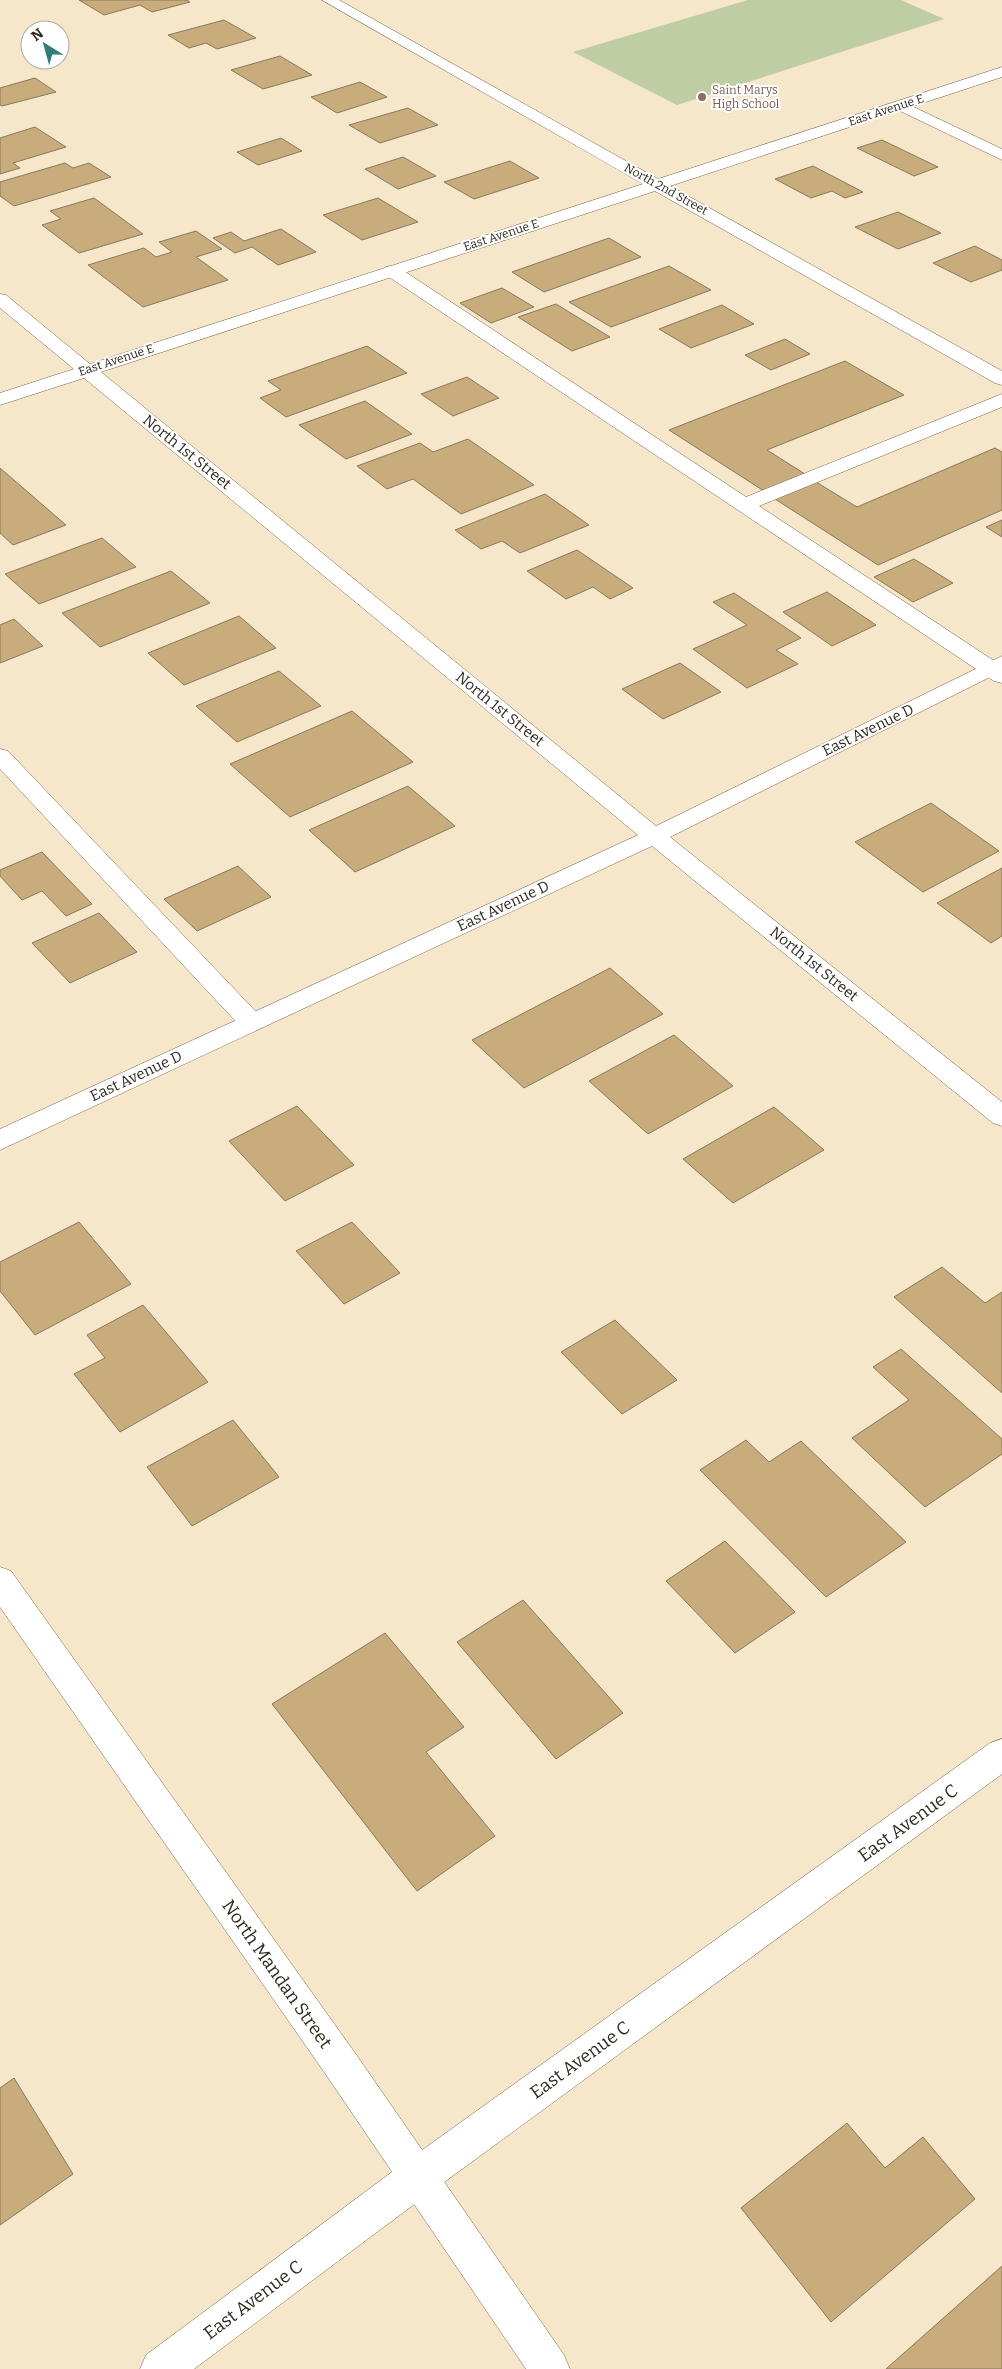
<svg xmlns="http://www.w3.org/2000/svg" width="1002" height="2369" viewBox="0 0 1002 2369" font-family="Bitter,serif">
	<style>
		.green { fill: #becda3 }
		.building { fill: #c8ac7b; stroke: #87795f }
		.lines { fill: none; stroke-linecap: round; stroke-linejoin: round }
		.lane-casing { stroke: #72644c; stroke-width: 1 }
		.street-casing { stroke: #72644c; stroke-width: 1 }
		.secondary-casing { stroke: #72644c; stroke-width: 1 }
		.lane { fill: #fff; fill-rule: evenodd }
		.street { fill: #fff; fill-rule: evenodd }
		.secondary { fill: #fff; fill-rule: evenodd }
		.education-dot { fill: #8d6e63; stroke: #fff; stroke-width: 2 }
		.labels { text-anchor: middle; stroke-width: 4; stroke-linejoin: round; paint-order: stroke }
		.far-education-label { font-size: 12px; fill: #785e54; stroke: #fff; text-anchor: start }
		.far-street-label { font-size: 12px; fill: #2f291e; stroke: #fff }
		.street-label { font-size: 15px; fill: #2f291e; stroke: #fff }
		.near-street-label { font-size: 18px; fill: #2f291e; stroke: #fff }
	</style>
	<rect width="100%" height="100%" fill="#f6e6ca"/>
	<path class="green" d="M748 0H901L944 19 677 105 573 52Z"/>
	<path class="building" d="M79 0H187L190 2 152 12 140 5 104 15Z
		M224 20 256 38 217 49 206 43 189 48 168 35Z
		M280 56 312 75 263 89 231 70Z
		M35 78 56 92 2 106 0 105V88Z
		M360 82 387 97 337 113 311 97Z
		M408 108 438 125 380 143 349 125Z
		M35 127 66 147 13 163 20 168 0 174V138Z
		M281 138 302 151 258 165 237 152Z
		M882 140 938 167 914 176 857 148Z
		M403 157 436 176 398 189 365 169Z
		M510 161 539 178 474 199 444 182Z
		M65 163 73 168 89 163 111 177 14 206 0 196V182Z
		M813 166 863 192 845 198 832 191 811 198 775 179Z
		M94 198 143 234 79 253 42 225 61 219 50 211Z
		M378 198 418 222 362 240 323 215Z
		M898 212 941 233 898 249 855 227Z
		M281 229 316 252 278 265 252 247 235 253 213 238 231 232 244 241Z
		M196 231 222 249 196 257 228 280 143 307 88 265 144 248 156 257 172 252 159 242Z
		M609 238 641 257 544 292 512 272Z
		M975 246 1002 260V270L971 282 933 263Z
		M669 266 711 290 611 327 569 302Z
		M502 288 534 307 491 323 460 303Z
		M556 304 610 337 572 351 518 317Z
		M722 305 754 324 691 348 659 329Z
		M785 339 810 354 771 370 745 355Z
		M367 346 407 373 286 417 260 398 281 390 268 381Z
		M845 361 904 395 767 450 805 474 764 491 669 430Z
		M467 377 499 398 453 416 421 394Z
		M365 401 412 434 346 459 299 425Z
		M468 439 534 485 461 514 413 479 387 489 357 466 420 443 433 452Z
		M995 448 1002 452V510L878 565 775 499 816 482 857 507Z
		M0 468 66 525 13 545 0 533Z
		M545 494 589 525 520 553 502 541 481 549 455 530Z
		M1002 520V537L986 527Z
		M102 538 136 567 39 604 5 574Z
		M577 550 633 588 610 599 593 587 566 599 527 571Z
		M914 559 953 583 913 602 874 577Z
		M171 571 210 603 100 647 62 613Z
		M827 592 876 625 832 646 783 612Z
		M734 593 801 638 776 650 798 664 747 688 693 649 747 625 713 602Z
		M239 616 276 648 184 685 148 653Z
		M14 619 43 646 0 663V625Z
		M680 663 721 692 663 719 622 689Z
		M279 671 321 706 237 742 196 706Z
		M352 711 413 762 290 817 230 764Z
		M408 786 455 826 355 872 309 830Z
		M931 803 999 851 923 892 855 842Z
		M42 852 92 904 66 916 42 891 22 900 0 876V870Z
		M238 866 271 897 197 931 164 899Z
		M1002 868V936L991 943 937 903Z
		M99 913 137 952 70 983 32 943Z
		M610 968 663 1014 524 1088 472 1040Z
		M674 1035 733 1086 648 1134 589 1081Z
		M297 1106 354 1165 285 1201 229 1141Z
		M774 1107 824 1150 733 1203 683 1159Z
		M79 1222 131 1284 35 1335 0 1291V1262Z
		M352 1222 400 1273 344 1304 296 1251Z
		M942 1267 985 1303 1002 1292V1393L894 1297Z
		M143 1305 208 1382 120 1432 74 1374 105 1358 87 1335Z
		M615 1320 677 1380 622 1414 561 1352Z
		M901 1349 1002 1439V1454L925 1507 852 1438 909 1400 873 1367Z
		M233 1420 279 1477 192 1526 147 1467Z
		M746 1440 769 1462 801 1441 906 1542 826 1597 700 1470Z
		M725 1541 795 1612 735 1653 666 1581Z
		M523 1600 623 1713 556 1759 457 1642Z
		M385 1633 464 1727 426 1752 495 1836 417 1891 272 1704Z
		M14 2078 73 2174 0 2225V2088Z
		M847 2123 885 2168 923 2137 975 2199 831 2322 741 2208Z
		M1002 2266V2369H886Z"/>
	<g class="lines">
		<g class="lane-casing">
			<path id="lane" d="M901 101 1002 149V160L896 109 893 106 896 103Z
				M392 266 398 267 746 497 1002 394V407L759 506 1002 666V683L994 681 386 275 383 271 386 267Z
				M0 749 8 751 260 1016 264 1022 260 1028 251 1031 242 1028 0 769Z"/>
		</g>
		<g class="street-casing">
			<path id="street" d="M322 0H339L658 179 1002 67V77L670 186 1002 371V385L995 383 655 191 101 372 656 826 1002 656V671L670 837 1002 1102V1126L993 1123 652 846 0 1150V1129L638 835 84 378 0 405V393L74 369 0 308V294L6 295 90 364 643 184Z
				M0 1567 11 1571 355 2053 564 2355 570 2369H526L329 2079 0 1607Z"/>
		</g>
		<g class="secondary-casing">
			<path id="secondary" d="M1002 1739V1774L432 2191 194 2369H140L146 2355 404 2163 990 1743Z"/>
		</g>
		<use href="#lane" class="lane"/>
		<use href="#street" class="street"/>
		<use href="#secondary" class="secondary"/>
	</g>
	<circle class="education-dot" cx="702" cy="97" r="5"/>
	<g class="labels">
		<g class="far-education-label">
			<text x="712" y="94">Saint Marys<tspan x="712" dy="14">High School</tspan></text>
		</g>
		<g class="far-street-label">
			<text transform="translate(886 110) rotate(-18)" y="4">East Avenue E</text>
			<text transform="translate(666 189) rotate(29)" y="4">North 2nd Street</text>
			<text transform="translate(501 235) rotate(-18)" y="4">East Avenue E</text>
			<text transform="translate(116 360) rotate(-18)" y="4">East Avenue E</text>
		</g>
		<g class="street-label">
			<text transform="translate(187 452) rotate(39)" y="5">North 1st Street</text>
			<text transform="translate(500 709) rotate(39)" y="5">North 1st Street</text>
			<text transform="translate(868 730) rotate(-26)" y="5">East Avenue D</text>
			<text transform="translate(503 906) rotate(-25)" y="5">East Avenue D</text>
			<text transform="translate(814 964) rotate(39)" y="5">North 1st Street</text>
			<text transform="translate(136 1076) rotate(-25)" y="5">East Avenue D</text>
		</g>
		<g class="near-street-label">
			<text transform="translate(908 1823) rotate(-36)" y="6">East Avenue C</text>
			<text transform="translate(277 1974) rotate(55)" y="6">North Mandan Street</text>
			<text transform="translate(580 2060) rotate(-36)" y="6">East Avenue C</text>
			<text transform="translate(253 2300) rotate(-37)" y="6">East Avenue C</text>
		</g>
	</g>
	<g transform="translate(45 45) rotate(323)"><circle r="24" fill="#ffffff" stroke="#aca9a5"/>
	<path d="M0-4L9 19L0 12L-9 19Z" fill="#337c7a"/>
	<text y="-8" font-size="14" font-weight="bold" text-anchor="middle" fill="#2f291e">N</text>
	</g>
</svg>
